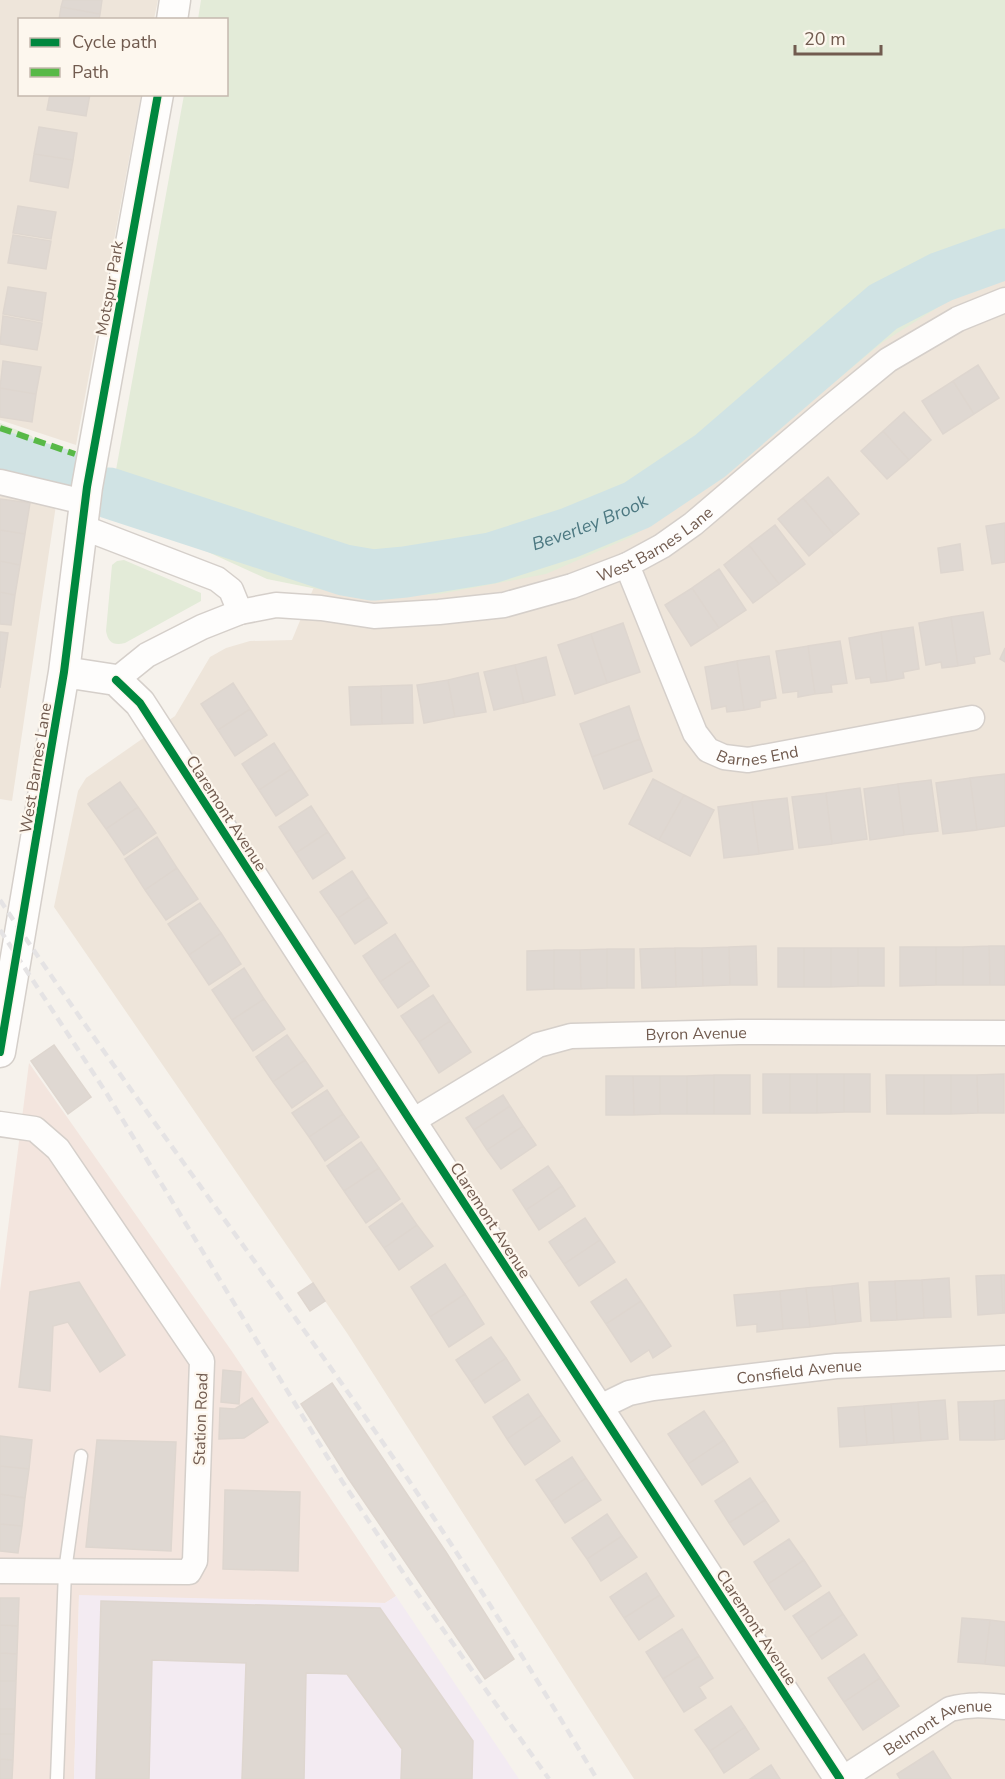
<svg xmlns="http://www.w3.org/2000/svg" width="1005" height="1779" viewBox="0 0 1005 1779" font-family="'Nunito Sans',sans-serif">
	<style>
		.residential { fill: #eee5da }
		.commercial { fill: #f3e5de }
		.education { fill: #f3ebf2 }
		.green { fill: #e3ebd8 }
		.lines { fill: none; stroke-linecap: round; stroke-linejoin: round }
		.river { stroke: #d0e3e4; stroke-width: 51 }
		.building { fill: #dfd8d2; stroke: #ded6cf; stroke-width: 1.5 }
		.service-casing { stroke: #d5cfca; stroke-width: 15 }
		.minor-casing { stroke: #d5cfca; stroke-width: 27 }
		.tertiary-casing { stroke: #d5cfca; stroke-width: 33 }
		.service { stroke: #fefdfc; stroke-width: 12 }
		.minor { stroke: #fefdfc; stroke-width: 24 }
		.tertiary { stroke: #fefdfc; stroke-width: 30 }
		.rail { stroke: #e5e3e4; stroke-width: 4.5; stroke-dasharray: 9 6; stroke-linecap: butt }
		.quiet { stroke: #58b947; stroke-width: 6; stroke-dasharray: 12 6; stroke-linecap: butt }
		.cycleway-casing { stroke: #fdf7ee; stroke-width: 11 }
		.cycleway { stroke: #00873e; stroke-width: 8 }
		.labels { text-anchor: middle; stroke-width: 4.5; stroke-linejoin: round; paint-order: stroke }
		.street-label { font-size: 16px; fill: #715b4f; stroke: #fdf7ee }
		.water-label { font-size: 18px; font-style: italic; fill: #4c7881; stroke: #fdf7ee }
	</style>
	<rect width="100%" height="100%" fill="#f6f2ec"/>
	<path class="residential" d="M0 0H158L154 19 20 20V94L141 95 76 445 0 420Z
		M1005 275V1779H634L347 1333 54 907 78 791 86 778 175 716 210 657 226 648 250 641 292 640 314 587 882 341 943 301Z
		M0 465 59 485 12 801 0 799Z"/>
	<path class="commercial" d="M29 1063 231 1350 396 1596 385 1603 79 1596 74 1779H0V1291Z"/>
	<path class="education" d="M79 1595 385 1603 396 1596 519 1779H74Z"/>
	<path class="green" d="M201 0H1005V278L945 303 883 342 703 490 631 537 546 574 440 594 379 597 317 589 267 579 208 552 108 512 106 509 113 472 116 470 184 95 226 94V20L198 19Z
		M0 423 32 436 37 446 29 472 22 475 0 468Z
		M124 560 201 593V601L125 643C113 646 108 642 106 631L112 565 117 561Z"/>
	<g class="lines">
		<g class="river">
			<path d="M0 456 64 475"/>
			<path id="s1" d="M109 493 344 570 373 575 405 572 491 558 569 533 637 505 710 456 883 307 941 277 1005 254"/>
		</g>
	</g>
	<path class="building" d="M63 0H102L100 14 61 7Z
		M61 7 100 14 99 20H59Z
		M50 94H90L86 116 47 110Z
		M39 127 77 133 73 160 34 154Z
		M34 154 73 160 68 188 30 181Z
		M18 206 56 212 51 239 13 233Z
		M13 235 51 241 46 269 8 263Z
		M8 287 46 293 42 321 3 314Z
		M3 316 42 323 37 350 0 344Z
		M3 361 41 367 36 394 0 388Z
		M978 365 999 398 974 414 953 381Z
		M953 381 974 414 943 434 922 401Z
		M0 388 36 394 32 422 0 417Z
		M904 412 931 440 909 460 883 431Z
		M883 431 909 460 887 479 861 451Z
		M828 477 859 514 834 535 803 498Z
		M803 498 834 535 809 556 778 519Z
		M0 499 30 503 25 534 0 530Z
		M1005 523V562L992 564 986 526Z
		M775 525 805 564 779 584 749 545Z
		M0 530 25 534 20 565 0 561Z
		M960 544 963 570 941 573 938 548Z
		M749 545 779 584 753 603 724 565Z
		M0 561 20 565 15 595 0 592Z
		M719 569 746 610 719 628 692 588Z
		M692 588 719 628 691 646 665 605Z
		M0 592 15 595 11 625 0 624Z
		M983 612 990 654 974 657 975 663 958 666 951 617Z
		M951 617 958 666 942 668 941 662 926 665 919 623Z
		M623 623 640 672 607 683 591 634Z
		M913 627 919 669 903 672 904 678 887 681 881 632Z
		M0 632 8 633 4 661 0 660Z
		M881 632 887 681 871 683 870 677 856 679 849 638Z
		M591 634 607 683 575 694 558 645Z
		M840 641 847 683 831 685 832 692 815 694 808 646Z
		M808 646 815 694 798 697V691L783 693 776 651Z
		M1005 648V662L1000 659Z
		M769 656 776 698 760 701V707L744 710 737 661Z
		M546 657 555 695 524 703 515 665Z
		M0 660 4 661 0 688Z
		M737 661 744 710 727 712 726 706 712 709 705 667Z
		M515 665 524 703 494 710 484 672Z
		M478 673 486 712 455 717 448 680Z
		M448 680 455 717 424 723 417 685Z
		M233 683 250 709 218 730 201 704Z
		M412 685 413 723 382 724 381 686Z
		M381 686 382 724 351 725 349 687Z
		M629 706 640 739 592 757 580 724Z
		M250 709 267 735 235 756 218 730Z
		M640 739 652 771 604 789 592 757Z
		M274 743 291 769 259 790 242 764Z
		M291 769 308 795 276 816 259 790Z
		M1005 774V826L977 830 970 778Z
		M970 778 977 830 943 834 936 783Z
		M653 779 684 795 659 840 629 824Z
		M931 780 938 831 904 835 898 784Z
		M120 782 138 807 106 829 88 804Z
		M898 784 904 835 870 840 864 789Z
		M860 788 867 839 832 844 826 793Z
		M826 793 832 844 799 848 792 797Z
		M684 795 714 810 690 856 659 840Z
		M787 798 793 849 759 854 752 802Z
		M752 802 759 854 724 858 718 807Z
		M311 806 328 832 296 853 279 827Z
		M138 807 156 833 124 855 106 829Z
		M328 832 345 858 313 879 296 853Z
		M157 837 177 868 145 890 125 859Z
		M177 868 198 899 166 920 145 890Z
		M352 871 369 897 338 918 320 892Z
		M369 897 387 923 355 944 338 918Z
		M200 903 221 933 189 955 168 924Z
		M221 933 241 964 209 985 189 955Z
		M395 934 412 960 380 982 363 956Z
		M756 946 757 985H730L729 947Z
		M989 946 990 985H963V947Z
		M989 946H1005V985H990Z
		M729 947 730 985 703 986 702 948Z
		M900 947H936V985L900 986Z
		M936 947H963V985H936Z
		M675 948 676 987 642 988 640 949Z
		M675 948H702L703 986 676 987Z
		M778 948H804V987H778Z
		M804 948H831V987H804Z
		M831 948H858V986L831 987Z
		M858 948H884V986H858Z
		M607 949V988L581 989 580 950Z
		M607 949H634V988H607Z
		M554 950V989L527 990V951Z
		M554 950H580L581 989H554Z
		M412 960 429 986 398 1008 380 982Z
		M244 968 264 999 232 1020 212 990Z
		M433 995 450 1021 419 1042 401 1016Z
		M264 999 285 1029 253 1051 232 1020Z
		M450 1021 471 1052 439 1073 419 1042Z
		M287 1035 305 1060 273 1082 256 1057Z
		M54 1045 91 1097 68 1114 31 1061Z
		M305 1060 323 1086 292 1108 273 1082Z
		M763 1074H790V1113H763Z
		M790 1074H817V1113H790Z
		M817 1074H844V1112L817 1113Z
		M844 1074H870V1112H844Z
		M1004 1074V1113H978L977 1075Z
		M714 1075V1114H687V1076Z
		M714 1075H750V1114H714Z
		M886 1075H924V1114H887Z
		M924 1075H951V1114H924Z
		M951 1075H977L978 1113 951 1114Z
		M606 1076H633L634 1115H606Z
		M633 1076H660V1114L634 1115Z
		M660 1076H687V1114H660Z
		M327 1090 343 1114 309 1137 292 1113Z
		M503 1095 510 1106 474 1130 466 1118Z
		M510 1106 523 1126 487 1150 474 1130Z
		M343 1114 359 1137 325 1161 309 1137Z
		M523 1126 536 1145 501 1169 487 1150Z
		M361 1142 379 1168 344 1191 327 1166Z
		M548 1166 562 1186 526 1210 513 1190Z
		M379 1168 400 1199 366 1223 344 1191Z
		M562 1186 575 1206 539 1230 526 1210Z
		M402 1203 417 1225 384 1248 369 1227Z
		M585 1218 600 1240 564 1264 549 1242Z
		M417 1225 433 1246 399 1270 384 1248Z
		M600 1240 615 1262 579 1286 564 1264Z
		M445 1264 465 1294 430 1317 411 1287Z
		M1001 1275 1003 1313 978 1315 976 1276Z
		M1001 1275H1005V1313H1003Z
		M949 1278 951 1317 924 1318 922 1280Z
		M626 1279 641 1301 606 1324 591 1302Z
		M922 1280 924 1318 897 1320 895 1281Z
		M895 1281 897 1320 871 1321 869 1282Z
		M79 1282 125 1355 100 1372 68 1322 53 1326 50 1391 19 1387 30 1292Z
		M313 1283 325 1301 310 1311 298 1293Z
		M858 1283 861 1321 836 1324 832 1286Z
		M832 1286 836 1324 810 1327 806 1288Z
		M806 1288 810 1327 783 1329 780 1291Z
		M780 1291 783 1329 757 1332V1324L737 1326 734 1295Z
		M465 1294 484 1324 449 1347 430 1317Z
		M641 1301 671 1346 653 1358 649 1350 631 1362 606 1324Z
		M491 1337 506 1358 471 1382 456 1360Z
		M506 1358 520 1380 485 1403 471 1382Z
		M223 1370 241 1372 239 1404 221 1402Z
		M332 1383 446 1552 514 1659 485 1679 348 1478 301 1404Z
		M528 1394 542 1415 507 1439 493 1417Z
		M252 1398 268 1422 244 1438 219 1439 220 1408 235 1409Z
		M945 1400 948 1439 921 1441 918 1402Z
		M1005 1400V1439L995 1440 994 1401Z
		M994 1401 995 1440H960L958 1402Z
		M918 1402 921 1441 894 1443 891 1404Z
		M891 1404 894 1443 867 1445 864 1406Z
		M864 1406 867 1445 840 1447 838 1408Z
		M704 1411 724 1440 688 1464 668 1434Z
		M542 1415 560 1441 525 1465 507 1439Z
		M0 1436 32 1440 29 1469 0 1466Z
		M97 1440 176 1442 171 1551 86 1547Z
		M724 1440 738 1462 702 1485 688 1464Z
		M572 1457 586 1478 551 1502 536 1480Z
		M0 1466 29 1469 25 1498 0 1494Z
		M586 1478 601 1500 565 1523 551 1502Z
		M750 1478 765 1500 729 1523 715 1501Z
		M225 1490 300 1492 298 1571 223 1569Z
		M0 1494 25 1498 22 1526 0 1524Z
		M765 1500 779 1521 744 1545 729 1523Z
		M607 1514 622 1536 587 1559 572 1538Z
		M0 1524 22 1526 18 1553 0 1551Z
		M622 1536 637 1557 601 1581 587 1559Z
		M789 1539 804 1560 768 1584 754 1562Z
		M804 1560 821 1586 785 1610 768 1584Z
		M646 1573 660 1595 624 1618 610 1597Z
		M829 1592 843 1614 808 1638 793 1616Z
		M660 1595 674 1616 639 1640 624 1618Z
		M0 1598H19L18 1626 0 1625Z
		M101 1601 380 1608 473 1741 472 1779H401L402 1749 347 1674 306 1673 304 1779H242L246 1663 152 1660 149 1779H96Z
		M843 1614 857 1635 822 1659 808 1638Z
		M962 1618 990 1620 985 1664 958 1662Z
		M990 1620 1005 1622V1666L985 1664Z
		M0 1625 18 1626 17 1654 0 1653Z
		M682 1629 699 1656 663 1679 646 1652Z
		M0 1653 17 1654 16 1681H0Z
		M864 1654 880 1678 844 1702 828 1678Z
		M699 1656 713 1678 699 1687 706 1698 684 1712 663 1679Z
		M880 1678 899 1706 863 1730 844 1702Z
		M0 1681H16L15 1709H0Z
		M731 1706 745 1727 710 1751 695 1730Z
		M0 1709H15L14 1734H0Z
		M745 1727 759 1749 724 1773 710 1751Z
		M0 1734H14L13 1760 0 1759Z
		M933 1751 951 1779H900L897 1774Z
		M0 1759 13 1760 12 1779H0Z
		M771 1765 780 1779H750Z"/>
	<g class="lines">
		<g class="service-casing">
			<path id="service" d="M57 1779 65 1571 81 1456"/>
		</g>
		<g class="minor-casing">
			<g id="minor">
				<path d="M0 482 84 502"/>
				<path d="M82 527 217 579 231 590 240 612"/>
				<path id="s2" d="M627 565 695 733 708 750 724 757 748 760 972 718"/>
				<path id="s3" d="M116 680 147 655 202 627 240 612 276 605 321 608 374 616 439 612 504 605 572 586 627 565 662 546 693 524 827 410 888 360 958 319 1005 300"/>
				<path id="s4" d="M411 1122 538 1045 571 1036 739 1032 1005 1033"/>
				<path d="M0 1124 35 1129 58 1149 202 1361 195 1561 189 1572 0 1571"/>
				<path id="s5" d="M598 1408 629 1393 653 1388 836 1366 1005 1358"/>
				<path id="s6" d="M842 1779 950 1709C969 1704 985 1705 1005 1707"/>
			</g>
		</g>
		<g class="tertiary-casing">
			<path id="tertiary" d="M172 20 175 0
				M64 672 116 680 140 703 411 1122 840 1779
				M0 1052 64 672 87 487 158 94"/>
		</g>
		<use href="#service" class="service"/>
		<use href="#minor" class="minor"/>
		<use href="#tertiary" class="tertiary"/>
		<path class="rail" d="M0 900C124 1087 261 1265 388 1450 462 1557 530 1668 597 1779
			M0 930 107 1094 342 1481 408 1580 549 1779"/>
		<path class="quiet" d="M0 428 75 454"/>
		<g class="cycleway-casing">
			<path id="cycleway" d="M116 680 140 703 411 1122 840 1779
				M0 1052 64 672 87 487 158 94"/>
		</g>
		<use href="#cycleway" class="cycleway"/>
	</g>
	<g class="labels">
		<g class="street-label">
			<text transform="translate(109 288) rotate(-80)" y="6">Motspur Park</text>
			<text dy="6" stroke="none"><textPath href="#s3" startOffset="572">West Barnes Lane</textPath></text>
			<text dy="6" stroke="none"><textPath href="#s2" startOffset="254">Barnes End</textPath></text>
			<text transform="translate(35 768) rotate(-81)" y="6">West Barnes Lane</text>
			<text transform="translate(227 813) rotate(57)" y="6">Claremont Avenue</text>
			<text dy="6" stroke="none"><textPath href="#s4" startOffset="308">Byron Avenue</textPath></text>
			<text transform="translate(491 1220) rotate(57)" y="6">Claremont Avenue</text>
			<text dy="6" stroke="none"><textPath href="#s5" startOffset="206">Consfield Avenue</textPath></text>
			<text transform="translate(200 1419) rotate(-88)" y="6">Station Road</text>
			<text transform="translate(757 1627) rotate(57)" y="6">Claremont Avenue</text>
			<text dy="6" stroke="none"><textPath href="#s6" startOffset="111">Belmont Avenue</textPath></text>
		</g>
		<g class="water-label">
			<text dy="6" stroke="none"><textPath href="#s1" startOffset="501">Beverley Brook</textPath></text>
		</g>
	</g>
	<rect x="18" y="18" width="210" height="78" fill="#fdf7ee" stroke="#c5b9ae" stroke-width="1.5"/>
	<rect x="30" y="38" width="30" height="9" fill="#00873e" stroke="#c5b9ae" stroke-width="1.5"/>
	<text x="72" y="48" font-size="18" fill="#715b4f">Cycle path</text>
	<rect x="30" y="68" width="30" height="9" fill="#58b947" stroke="#c5b9ae" stroke-width="1.5"/>
	<text x="72" y="78" font-size="18" fill="#715b4f">Path</text>
	<path d="M795 45v9h86v-9" fill="none" stroke="#715b4f" stroke-width="3"/>
	<text x="804" y="45" font-size="18" fill="#715b4f" stroke="#fdf7ee" stroke-width="4.5" paint-order="stroke">20 m</text>
</svg>
